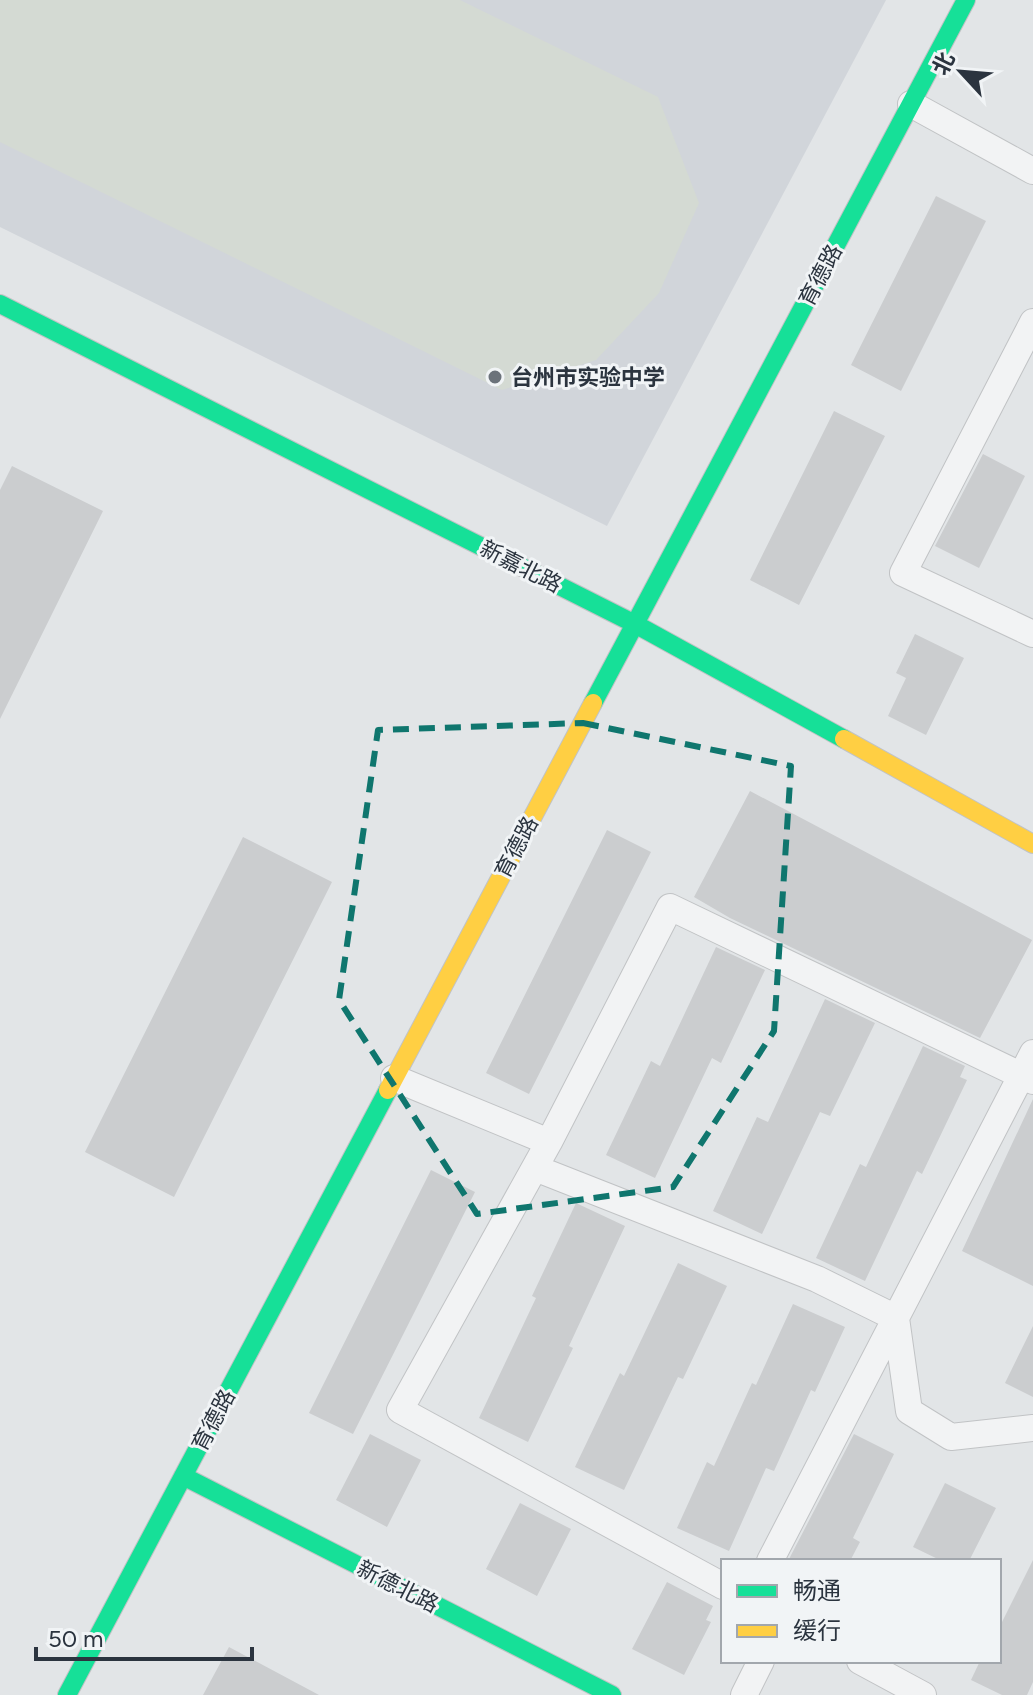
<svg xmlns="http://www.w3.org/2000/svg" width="1033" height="1695" viewBox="0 0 1033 1695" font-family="Figtree,'Noto Sans SC',sans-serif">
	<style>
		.built { fill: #d1d5da }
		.green { fill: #d4dad3 }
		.building { fill: #cbcdcf }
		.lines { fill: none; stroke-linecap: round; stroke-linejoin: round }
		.street-casing { stroke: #c1c3c5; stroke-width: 28 }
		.fast-casing { stroke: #c1c3c5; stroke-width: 20 }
		.slow-casing { stroke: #c1c3c5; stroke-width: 20 }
		.street { stroke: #f2f3f4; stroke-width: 26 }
		.fast { stroke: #16e098; stroke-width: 18 }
		.slow { stroke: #ffcf43; stroke-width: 18 }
		.marked { fill: none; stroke: #0f766e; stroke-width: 6; stroke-dasharray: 16 10; stroke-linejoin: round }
		.poi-dot { fill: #6b727a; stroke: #f1f4f6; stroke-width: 3 }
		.labels { text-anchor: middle; stroke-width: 6; stroke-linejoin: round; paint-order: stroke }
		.street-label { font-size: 22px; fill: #2b343f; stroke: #f1f4f6 }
		.poi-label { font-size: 22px; font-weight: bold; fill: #2b343f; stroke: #f1f4f6; text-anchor: start }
	</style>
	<rect width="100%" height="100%" fill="#e2e5e7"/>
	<path class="built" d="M0 0H886L607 526 0 227Z"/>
	<path class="green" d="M0 0H460L658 97 699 203 659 293 596 360 502 390 0 142Z"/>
	<path class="building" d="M936 196 986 221 901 391 851 365Z
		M834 411 885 436 799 605 750 580Z
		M983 454 1025 476 979 568 935 546Z
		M12 466 103 511 0 719V490Z
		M915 634 964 658 926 735 888 716 906 678 896 673Z
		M750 791 1032 940 980 1038 730 918 694 897Z
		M607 830 651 852 529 1094 486 1073Z
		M243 837 332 882 174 1197 85 1152Z
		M716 947 765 970 721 1063 712 1058 655 1178 606 1155 651 1061 660 1066Z
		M825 999 875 1023 830 1116 820 1112 762 1234 713 1211 757 1117 768 1122Z
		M923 1046 965 1066 960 1077 967 1080 922 1174 917 1171 865 1281 816 1258 860 1164 866 1167Z
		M1033 1099V1286L962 1251Z
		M431 1170 475 1192 353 1434 309 1413Z
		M576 1203 625 1226 569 1346 573 1348 528 1442 479 1418 536 1298 532 1296Z
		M678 1263 727 1286 683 1379 678 1377 624 1490 575 1467 620 1373 624 1376Z
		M793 1304 845 1327 815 1392 811 1390 774 1471 766 1468 729 1551 677 1528 707 1462 714 1466 752 1383 756 1385Z
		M1033 1326V1397L1005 1383Z
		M370 1434 421 1460 387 1527 336 1500Z
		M854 1434 894 1454 853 1538 860 1542 850 1561H788Z
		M945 1483 996 1508 969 1561H942L913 1547Z
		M520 1503 571 1529 537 1596 486 1569Z
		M1033 1560V1682L1027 1695H1002L971 1680 980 1661H999V1628Z
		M667 1582 713 1606 706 1620 711 1622 684 1675 632 1649Z
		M229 1647 319 1695H203Z"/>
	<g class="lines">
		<g class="street-casing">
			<path id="street" d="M911 104 1033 171
				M1033 322 903 573 1033 634
				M394 1078 549 1142 400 1410 723 1586
				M549 1142 670 907 1033 1081
				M535 1168 817 1279 896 1318 909 1411 951 1437 1033 1428
				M770 1561 1033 1053
				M860 1661 923 1695
				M744 1695 761 1661"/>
		</g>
		<g class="fast-casing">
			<path id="fast" d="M0 304 635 624 844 739
				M593 703 966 0
				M183 1476 612 1695
				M67 1695 388 1090"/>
		</g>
		<g class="slow-casing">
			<path id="slow" d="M844 739 1033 844
				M388 1090 593 703"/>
		</g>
		<use href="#street" class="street"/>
		<use href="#fast" class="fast"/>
		<use href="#slow" class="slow"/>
	</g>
	<path class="marked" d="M583 723 791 766 774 1031 673 1187 477 1214 339 1000 378 730Z"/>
	<circle class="poi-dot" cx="495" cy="377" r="8"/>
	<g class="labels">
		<g class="street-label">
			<text transform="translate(820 275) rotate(-62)" y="8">育德路</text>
			<text transform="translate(521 566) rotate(27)" y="8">新嘉北路</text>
			<text transform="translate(516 847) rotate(-62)" y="8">育德路</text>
			<text transform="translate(213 1420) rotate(-62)" y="8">育德路</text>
			<text transform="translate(398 1586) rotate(27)" y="8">新德北路</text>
		</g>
		<g class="poi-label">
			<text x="511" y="385">台州市实验中学</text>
		</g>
	</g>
	<rect x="721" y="1559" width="280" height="104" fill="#f1f4f6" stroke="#a2a7ad" stroke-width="2"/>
	<rect x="737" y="1585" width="40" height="12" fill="#16e098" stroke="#a2a7ad" stroke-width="2"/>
	<text x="793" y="1599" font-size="24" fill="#2b343f">畅通</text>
	<rect x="737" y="1625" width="40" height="12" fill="#ffcf43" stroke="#a2a7ad" stroke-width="2"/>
	<text x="793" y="1639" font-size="24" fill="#2b343f">缓行</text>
	<g transform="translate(961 72) rotate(296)" stroke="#f1f4f6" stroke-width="6" paint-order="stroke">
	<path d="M0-6L14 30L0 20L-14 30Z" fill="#2b343f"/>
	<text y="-12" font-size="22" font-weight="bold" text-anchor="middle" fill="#2b343f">北</text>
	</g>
	<path d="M36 1647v12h216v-12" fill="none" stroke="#2b343f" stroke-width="4"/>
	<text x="48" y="1647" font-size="24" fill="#2b343f" stroke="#f1f4f6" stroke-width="6" paint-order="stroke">50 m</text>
</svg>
